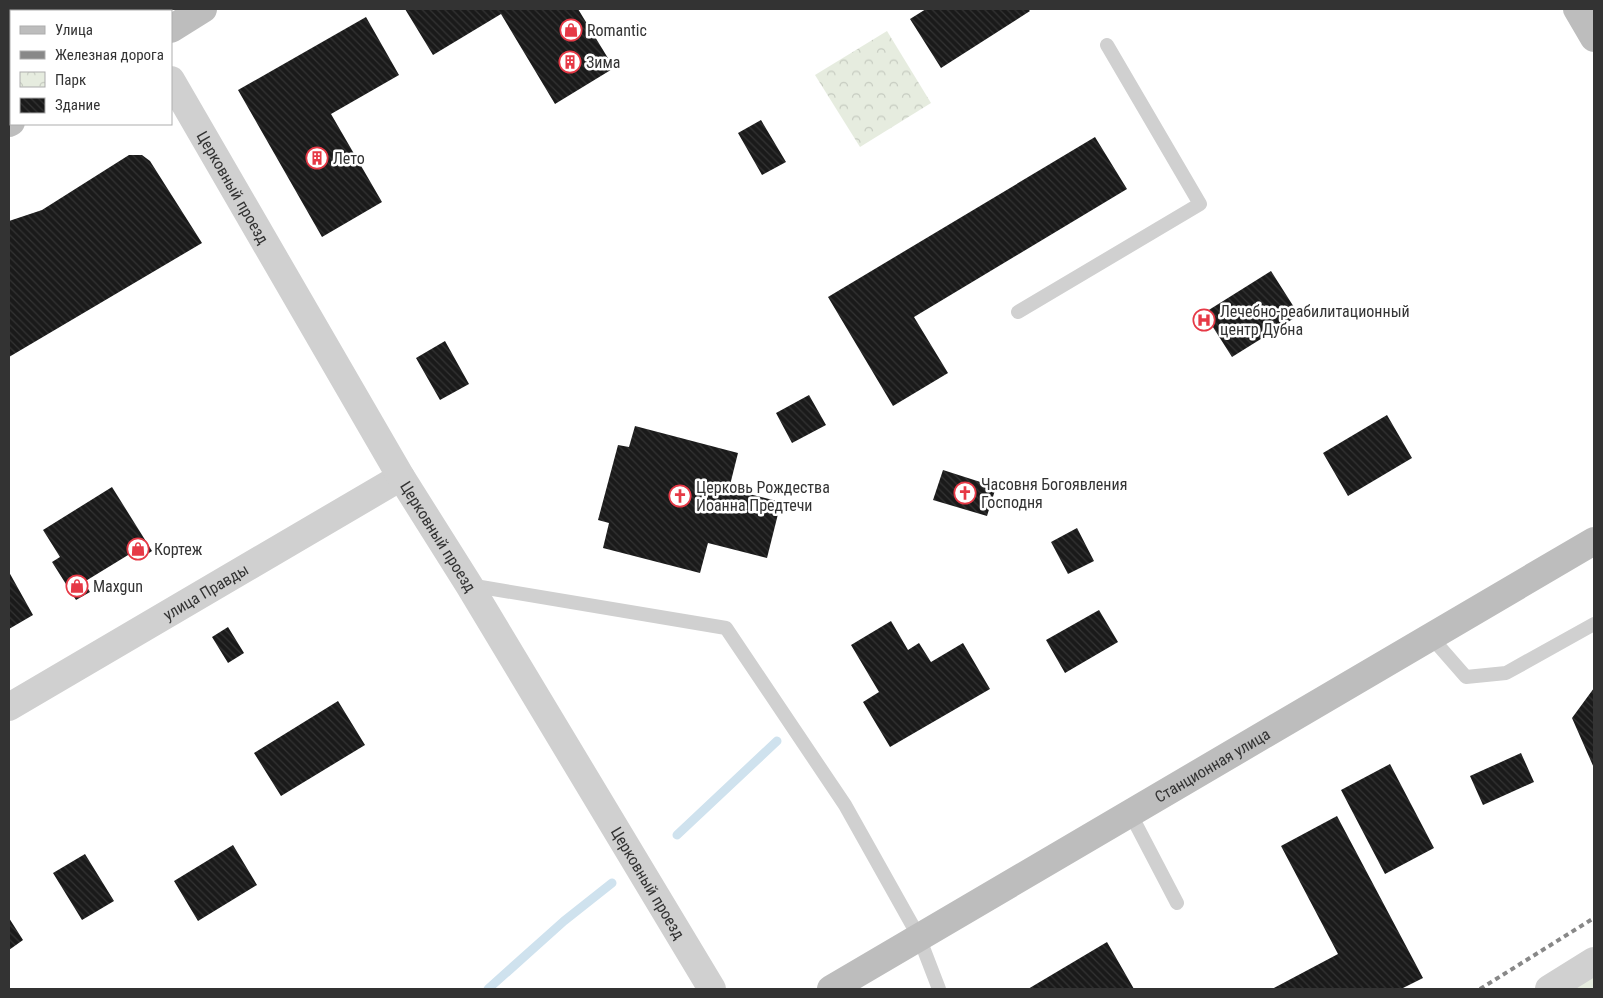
<svg xmlns="http://www.w3.org/2000/svg" width="1603" height="998" viewBox="0 0 1603 998" font-family="'Roboto Condensed',sans-serif">
	<style>
		.park { fill: url(#park-crowns) }
		.garden { fill: #e6ecdf }
		.lines { fill: none; stroke-linecap: round; stroke-linejoin: round }
		.stream { stroke: #cfe2ee; stroke-width: 9 }
		.building { fill: url(#building-back-hatch) }
		.service { stroke: #d0d0d0; stroke-width: 14 }
		.minor { stroke: #d0d0d0; stroke-width: 28 }
		.tertiary { stroke: #d0d0d0; stroke-width: 28 }
		.secondary { stroke: #bdbdbd; stroke-width: 28 }
		.rail { stroke: #888; stroke-width: 4; stroke-dasharray: 5 4; stroke-linecap: butt }
		.labels { text-anchor: middle; stroke-width: 5; stroke-linejoin: round; paint-order: stroke }
		.poi-label { font-size: 16px; fill: #333; stroke: #fff; text-anchor: start }
		.street-label { font-size: 16px; fill: #333; stroke: #fff }
	</style>
	<defs>
		<pattern id="park-crowns" width="20" height="18" patternUnits="userSpaceOnUse" patternTransform="scale(1.25)"><rect width="20" height="18" fill="#e6ecdf"/><path d="M2 6a3 3 0 1 1 6 0M12 15a3 3 0 1 1 6 0" fill="none" stroke="#c6cbc0"/></pattern>
		<pattern id="building-back-hatch" width="6" height="6" patternUnits="userSpaceOnUse" patternTransform="scale(1.25)"><rect width="6" height="6" fill="#1a1a1a"/><path d="M-1 5l2 2M0 0l6 6M5-1l2 2" fill="none" stroke="#333"/></pattern>
	</defs>
	<rect width="100%" height="100%" fill="#fff"/>
	<path class="park" d="M887 31 931 103 860 147 815 75Z"/>
	<path class="garden" d="M1594 969V989H1563Z"/>
	<g class="lines">
		<path class="stream" d="M677 835 777 741
			M488 989 564 921 612 883"/>
	</g>
	<path class="building" d="M405 9H578L614 68 555 104 501 14 433 55Z
		M926 9H1028L1030 11 941 68 910 19Z
		M366 17 399 75 331 114 382 202 322 237 238 90Z
		M761 120 786 162 762 175 738 133Z
		M1095 137 1127 189 914 317 948 373 893 406 828 297Z
		M129 155H142L150 161 202 243 9 357V221L42 210Z
		M1271 271 1299 315 1232 357 1204 313Z
		M445 341 469 384 440 400 416 358Z
		M809 395 826 425 792 443 776 413Z
		M1387 415 1412 458 1348 496 1323 453Z
		M635 426 738 453 729 489 781 502 767 558 708 543 700 573 603 548 609 523 598 520 618 445 629 447Z
		M943 470 996 487 987 516 933 500Z
		M112 487 152 551 138 560 133 552 84 582 90 592 76 600 52 562 60 557 43 530Z
		M1077 528 1094 561 1068 574 1051 542Z
		M9 572 33 615 9 629Z
		M1099 610 1118 642 1065 673 1046 640Z
		M891 621 908 650 919 643 931 662 963 643 990 689 890 747 863 702 879 692 851 645Z
		M228 627 244 653 228 663 212 637Z
		M1594 688V768L1572 718Z
		M338 701 365 745 281 796 254 753Z
		M1521 753 1534 782 1483 805 1470 776Z
		M1390 764 1434 848 1385 874 1341 790Z
		M1337 816 1423 978 1401 989H1272L1338 954 1281 846Z
		M233 845 257 885 198 921 174 881Z
		M85 854 114 901 82 920 53 873Z
		M9 918 23 940 9 950Z
		M1107 942 1134 989H1028Z"/>
	<g class="lines">
		<path class="service" d="M1018 312 1200 204 1107 45
			M469 585 726 628 845 805 919 937 939 989
			M1431 637 1466 677 1506 673 1594 624
			M1130 813 1177 903"/>
		<g class="minor">
			<path id="s1" d="M9 707 401 477"/>
			<path d="M1549 989 1594 961"/>
		</g>
		<path class="tertiary" id="s2" d="M171 80 401 477 469 585 712 989"/>
		<g class="secondary">
			<path d="M1577 9 1594 38"/>
			<path d="M171 29 203 9"/>
			<path d="M9 123 11 122"/>
			<path id="s3" d="M831 989 1594 541"/>
		</g>
		<path class="rail" d="M1480 989 1594 918"/>
	</g>
	<defs>
		<g id="shop-ring" transform="scale(1.125)"><circle r="9.5" fill="#fff" stroke="#e63946" stroke-width="1.5"/><path d="M-5-2.5h2.3a2.7 3.5 0 0 1 5.4 0H5L5.5 6h-11ZM-1.5-2.5h3a1.5 2.3 0 0 0-3 0Z" fill="#e63946"/></g>
		<g id="building-ring" transform="scale(1.125)"><circle r="9.5" fill="#fff" stroke="#e63946" stroke-width="1.5"/><path d="M-4-6H4V6H1V3H-1V6H-4ZM-2.5-4.3h1.7v1.8h-1.7ZM.8-4.3h1.7v1.8H.8ZM-2.5-1h1.7V.8h-1.7ZM.8-1h1.7V.8H.8Z" fill="#e63946"/></g>
		<g id="hospital-ring" transform="scale(1.125)"><circle r="9.5" fill="#fff" stroke="#e63946" stroke-width="1.5"/><path d="M-5-5h3v3.5h4V-5h3V5h-3V1.5h-4V5h-3Z" fill="#e63946"/></g>
		<g id="church-ring" transform="scale(1.125)"><circle r="9.5" fill="#fff" stroke="#e63946" stroke-width="1.5"/><path d="M-1.2-6h2.4v3.5h3.3v2.4h-3.3V6h-2.4V-.1h-3.3v-2.4h3.3Z" fill="#e63946"/></g>
	</defs>
	<g fill-rule="evenodd">
		<use href="#shop-ring" x="571" y="30"/>
		<use href="#building-ring" x="570" y="62"/>
		<use href="#building-ring" x="317" y="158"/>
		<use href="#hospital-ring" x="1204" y="320"/>
		<use href="#church-ring" x="965" y="493"/>
		<use href="#church-ring" x="680" y="496"/>
		<use href="#shop-ring" x="138" y="549"/>
		<use href="#shop-ring" x="77" y="586"/>
	</g>
	<g class="labels">
		<g class="poi-label">
			<text x="587" y="36">Romantic</text>
			<text x="586" y="68">Зима</text>
			<text x="333" y="164">Лето</text>
			<text x="1220" y="317">Лечебно-реабилитационный<tspan x="1220" dy="18">центр Дубна</tspan></text>
			<text x="981" y="490">Часовня Богоявления<tspan x="981" dy="18">Господня</tspan></text>
			<text x="696" y="493">Церковь Рождества<tspan x="696" dy="18">Иоанна Предтечи</tspan></text>
			<text x="154" y="555">Кортеж</text>
			<text x="93" y="592">Maxgun</text>
		</g>
		<g class="street-label">
			<text dy="6" stroke="none"><textPath href="#s2" startOffset="124">Церковный проезд</textPath></text>
			<text dy="6" stroke="none"><textPath href="#s2" startOffset="529">Церковный проезд</textPath></text>
			<text dy="6" stroke="none"><textPath href="#s1" startOffset="228">улица Правды</textPath></text>
			<text dy="6" stroke="none"><textPath href="#s3" startOffset="442">Станционная улица</textPath></text>
			<text dy="6" stroke="none"><textPath href="#s2" startOffset="934">Церковный проезд</textPath></text>
		</g>
	</g>
	<rect width="1603" height="998" fill="none" stroke="#333333" stroke-width="20"/>
	<rect x="10" y="10" width="162" height="115" fill="#ffffff" stroke="#adadad"/>
	<rect x="20" y="26" width="25" height="8" fill="#bdbdbd" stroke="#adadad"/>
	<text x="55" y="35" font-size="15" fill="#333333">Улица</text>
	<rect x="20" y="51" width="25" height="8" fill="#888888" stroke="#adadad"/>
	<text x="55" y="60" font-size="15" fill="#333333">Железная дорога</text>
	<rect x="20" y="72" width="25" height="15" fill="url(#park-crowns)" stroke="#adadad"/>
	<text x="55" y="85" font-size="15" fill="#333333">Парк</text>
	<rect x="20" y="98" width="25" height="15" fill="url(#building-back-hatch)" stroke="#adadad"/>
	<text x="55" y="110" font-size="15" fill="#333333">Здание</text>
</svg>
